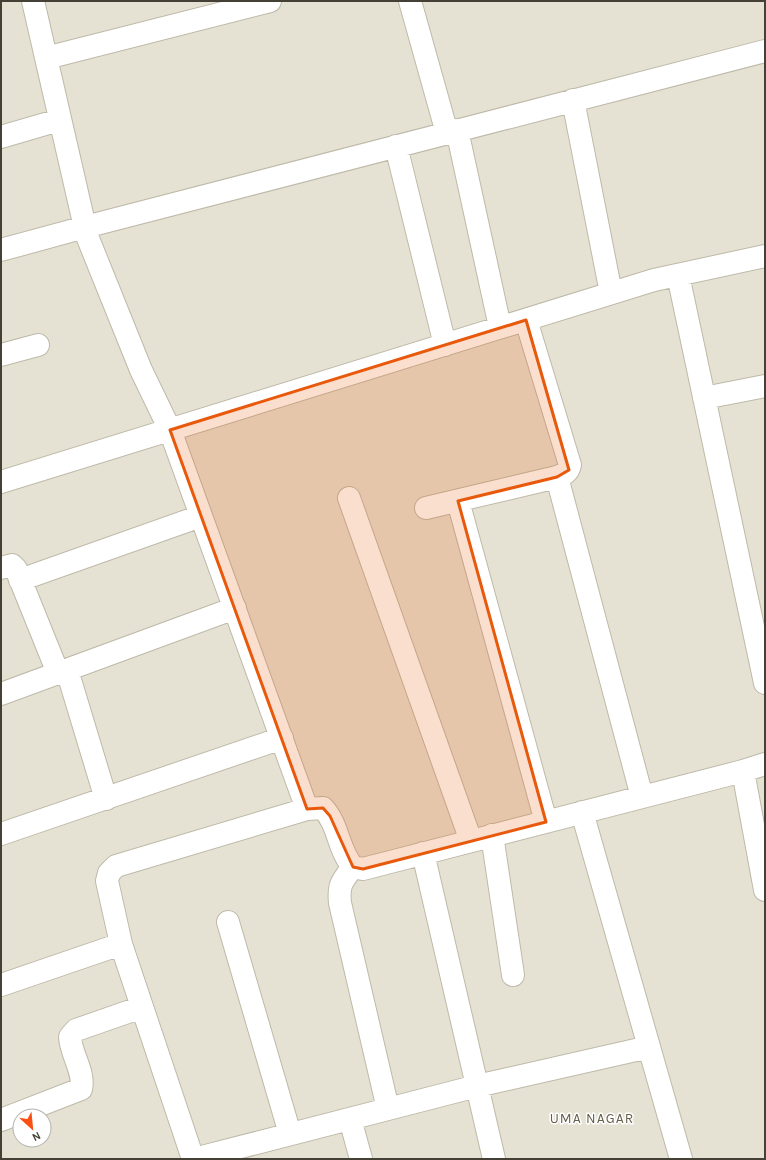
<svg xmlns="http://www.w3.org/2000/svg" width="766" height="1160" viewBox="0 0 766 1160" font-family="Karla,sans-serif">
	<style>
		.residential { fill: #e6e2d3; fill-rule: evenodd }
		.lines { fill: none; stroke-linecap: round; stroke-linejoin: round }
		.minor-casing { stroke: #beb9a8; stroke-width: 24 }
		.minor { stroke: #fff; stroke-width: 22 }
		.marked { fill: #e8590c; fill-opacity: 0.2; stroke: #e8590c; stroke-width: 3; stroke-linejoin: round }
		.labels { text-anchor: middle; stroke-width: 3; stroke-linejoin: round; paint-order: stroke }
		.neighbourhood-label { font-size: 14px; letter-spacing: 1px; fill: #685f4c; stroke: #fff }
	</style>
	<rect width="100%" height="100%" fill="#f2f0e5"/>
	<path class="residential" d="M1 1H765V1159H1ZM20 1116H44V1140H20Z"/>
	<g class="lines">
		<g class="minor-casing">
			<path id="minor" d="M33 1 87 236 141 370 170 430 307 809
				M410 1 447 133
				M46 58 270 1
				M573 100 611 293
				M457 130 500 327
				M1 137 59 120
				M396 146 445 345
				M1 250 85 227 765 51
				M678 275 765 683
				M1 355 38 345
				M704 398 765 386
				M557 477 642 797
				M1 482 654 280 765 256
				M349 498 471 841
				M458 501 546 822
				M426 508 557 477C564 474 568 473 570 465L526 320
				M1 568 12 565 16 569 58 673
				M20 580 201 516
				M67 670 106 799
				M1 694 235 608
				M743 771 765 890
				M582 812 681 1159
				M1 834 282 738
				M492 835 513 975
				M423 853 494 1159
				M353 867C342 881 338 885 340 903L388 1109
				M228 922 290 1134
				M1 985 121 944
				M350 1119 361 1159
				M1 1120 81 1089C85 1072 71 1055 70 1037L76 1030 142 1007
				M193 1159 121 944 107 881 109 873 116 866 307 809 323 808C339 825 338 850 353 867L363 869 743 771 765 764
				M194 1159 477 1086 649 1047"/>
		</g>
		<use href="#minor" class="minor"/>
	</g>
	<path class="marked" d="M526 320 569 470 557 477 458 501 546 822 363 869 353 867 330 816 323 808 307 809 170 430Z"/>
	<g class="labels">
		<g class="neighbourhood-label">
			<text x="592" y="1123">UMA NAGAR</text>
		</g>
	</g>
	<rect width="766" height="1160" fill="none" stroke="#454035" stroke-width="4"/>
	<g transform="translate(32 1128) rotate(153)"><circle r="19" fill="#ffffff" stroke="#b5b3ae"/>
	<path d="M0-3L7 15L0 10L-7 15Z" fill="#fa5014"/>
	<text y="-6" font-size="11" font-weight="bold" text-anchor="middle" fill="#454035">N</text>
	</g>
</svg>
